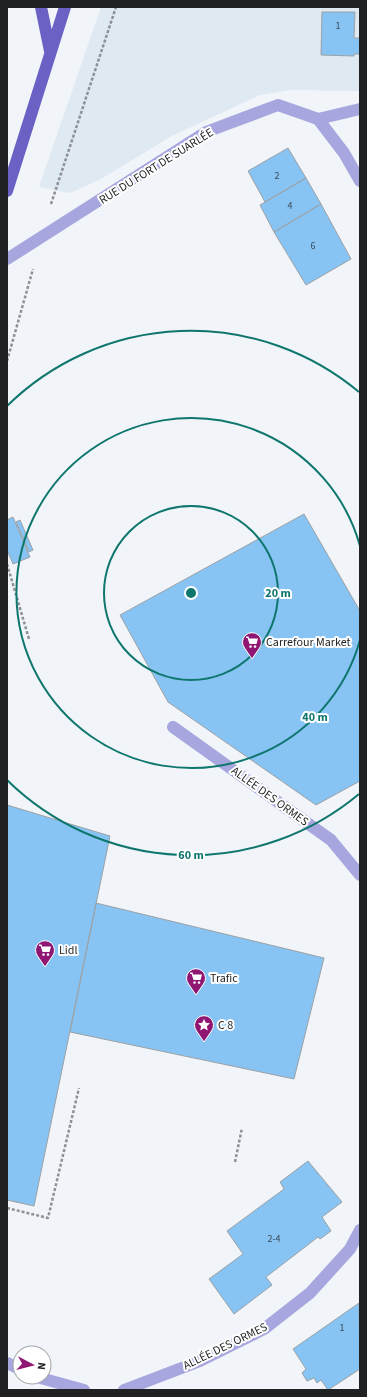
<svg xmlns="http://www.w3.org/2000/svg" width="367" height="1397" viewBox="0 0 367 1397" font-family="'Source Sans 3',sans-serif">
	<style>
		.built { fill: #dfe9f2 }
		.building { fill: #87c4f4; stroke: #9da1a4 }
		.lines { fill: none; stroke-linecap: round; stroke-linejoin: round }
		.path { stroke: #8e9193; stroke-width: 2.5; stroke-dasharray: 3 2; stroke-linecap: butt }
		.street { stroke: #a7a6de; stroke-width: 12 }
		.primary { stroke: #6b60c4; stroke-width: 12 }
		.ring { fill: none; stroke: #0f766e; stroke-width: 2 }
		.labels { text-anchor: middle; stroke-width: 4; stroke-linejoin: round; paint-order: stroke }
		.number-label { font-size: 10px; fill: #394a56 }
		.street-label { font-size: 12px; fill: #1f2122; stroke: #fff }
		.poi-label { font-size: 12px; fill: #1f2122; stroke: #fff; text-anchor: start }
		.centre { fill: #0f766e; stroke: #fff; stroke-width: 2 }
		.ring-label { font-size: 12px; text-anchor: middle; font-weight: bold; fill: #0f766e; stroke: #fff; stroke-width: 4; stroke-linejoin: round; paint-order: stroke }
	</style>
	<rect width="100%" height="100%" fill="#f1f5f9"/>
	<path class="built" d="M101 7H360V91L291 90 260 95 170 137 101 179 70 193 39 187Z"/>
	<path class="building" d="M322 12H355L354 38H360V54H354V56L321 55Z
		M288 148 306 178 265 202 248 171Z
		M306 178 321 204 274 232 260 205Z
		M321 204 351 259 306 285 274 232Z
		M304 514 360 611V781L316 805 168 702 120 615Z
		M13 517 30 557 13 564 7 550V520Z
		M20 520 33 550 29 552 16 522Z
		M7 805 110 836 34 1206 7 1200Z
		M96 903 324 958 294 1079 70 1032Z
		M308 1161 342 1202 322 1217 331 1231 320 1239 318 1237 266 1277 272 1285 234 1314 209 1279 243 1254 227 1231 284 1189 280 1182Z
		M359 1303 360 1369 328 1390 321 1380 317 1383 314 1378 307 1381 302 1373 306 1369 293 1349Z"/>
	<g class="lines">
		<path class="path" d="M51 204 116 7
			M7 361 33 269
			M7 564 29 639
			M235 1162 242 1128
			M7 1208 48 1218 79 1088"/>
		<path class="street" d="M318 119 344 153 360 181
			M7 259 206 132 278 105 318 119 360 109
			M173 727 331 840 360 875
			M7 1363 20 1369
			M37 1377 84 1390
			M124 1390 200 1361 264 1329 310 1293 350 1249 360 1230"/>
		<path class="primary" d="M41 7 50 51
			M7 191 65 7"/>
	</g>
	<g class="ring">
		<circle cx="191" cy="593" r="87"/>
		<path d="M360 640A175 175 0 1 1 360 546"/>
		<path d="M359 794A262 262 0 0 1 7 780M7 406A262 262 0 0 1 359 392"/>
	</g>
	<defs>
		<g id="supermarket-pin" transform="scale(1)"><path d="M0 17L-7.5 6A9.5 9.5 0 1 1 7.5 6Z" fill="#901673" stroke="#fff"/><path d="M-6-5.5h2.5l.6 2H6L4.5 2H-2.5L-4.4-4H-6ZM-1.5 3.2a1.3 1.3 0 1 0 .1 0ZM3 3.2a1.3 1.3 0 1 0 .1 0Z" fill="#fff"/></g>
		<g id="sight-pin" transform="scale(1)"><path d="M0 17L-7.5 6A9.5 9.5 0 1 1 7.5 6Z" fill="#901673" stroke="#fff"/><path d="M0-6L1.8-2.2L6-1.7L2.9 1.2L3.7 5.4L0 3.3L-3.7 5.4L-2.9 1.2L-6-1.7L-1.8-2.2Z" fill="#fff"/></g>
	</defs>
	<g fill-rule="evenodd">
		<use href="#supermarket-pin" x="252" y="642"/>
		<use href="#supermarket-pin" x="45" y="950"/>
		<use href="#supermarket-pin" x="196" y="978"/>
		<use href="#sight-pin" x="204" y="1025"/>
	</g>
	<g class="labels">
		<g class="number-label">
			<text x="338" y="29">1</text>
			<text x="277" y="179">2</text>
			<text x="290" y="209">4</text>
			<text x="313" y="249">6</text>
			<text x="274" y="1242">2-4</text>
			<text x="342" y="1331">1</text>
		</g>
		<g class="street-label">
			<text transform="translate(156 166) rotate(-32)" y="4">RUE DU FORT DE SUARLÉE</text>
			<text transform="translate(270 796) rotate(36)" y="4">ALLÉE DES ORMES</text>
			<text transform="translate(225 1346) rotate(-26)" y="4">ALLÉE DES ORMES</text>
		</g>
		<g class="poi-label">
			<text x="266" y="646">Carrefour Market</text>
			<text x="59" y="954">Lidl</text>
			<text x="210" y="982">Trafic</text>
			<text x="218" y="1029">C 8</text>
		</g>
	</g>
	<circle cx="191" cy="593" r="6" class="centre"/>
	<g class="ring-label">
		<text x="278" y="597">20 m</text>
		<text x="315" y="721">40 m</text>
		<text x="191" y="859">60 m</text>
	</g>
	<rect width="367" height="1397" fill="none" stroke="#1f2122" stroke-width="16"/>
	<g transform="translate(32 1365) rotate(97)"><circle r="19" fill="#ffffff" stroke="#a5a6a7"/>
	<path d="M0-3L7 15L0 10L-7 15Z" fill="#901673"/>
	<text y="-6" font-size="11" font-weight="bold" text-anchor="middle" fill="#1f2122">N</text>
	</g>
</svg>
